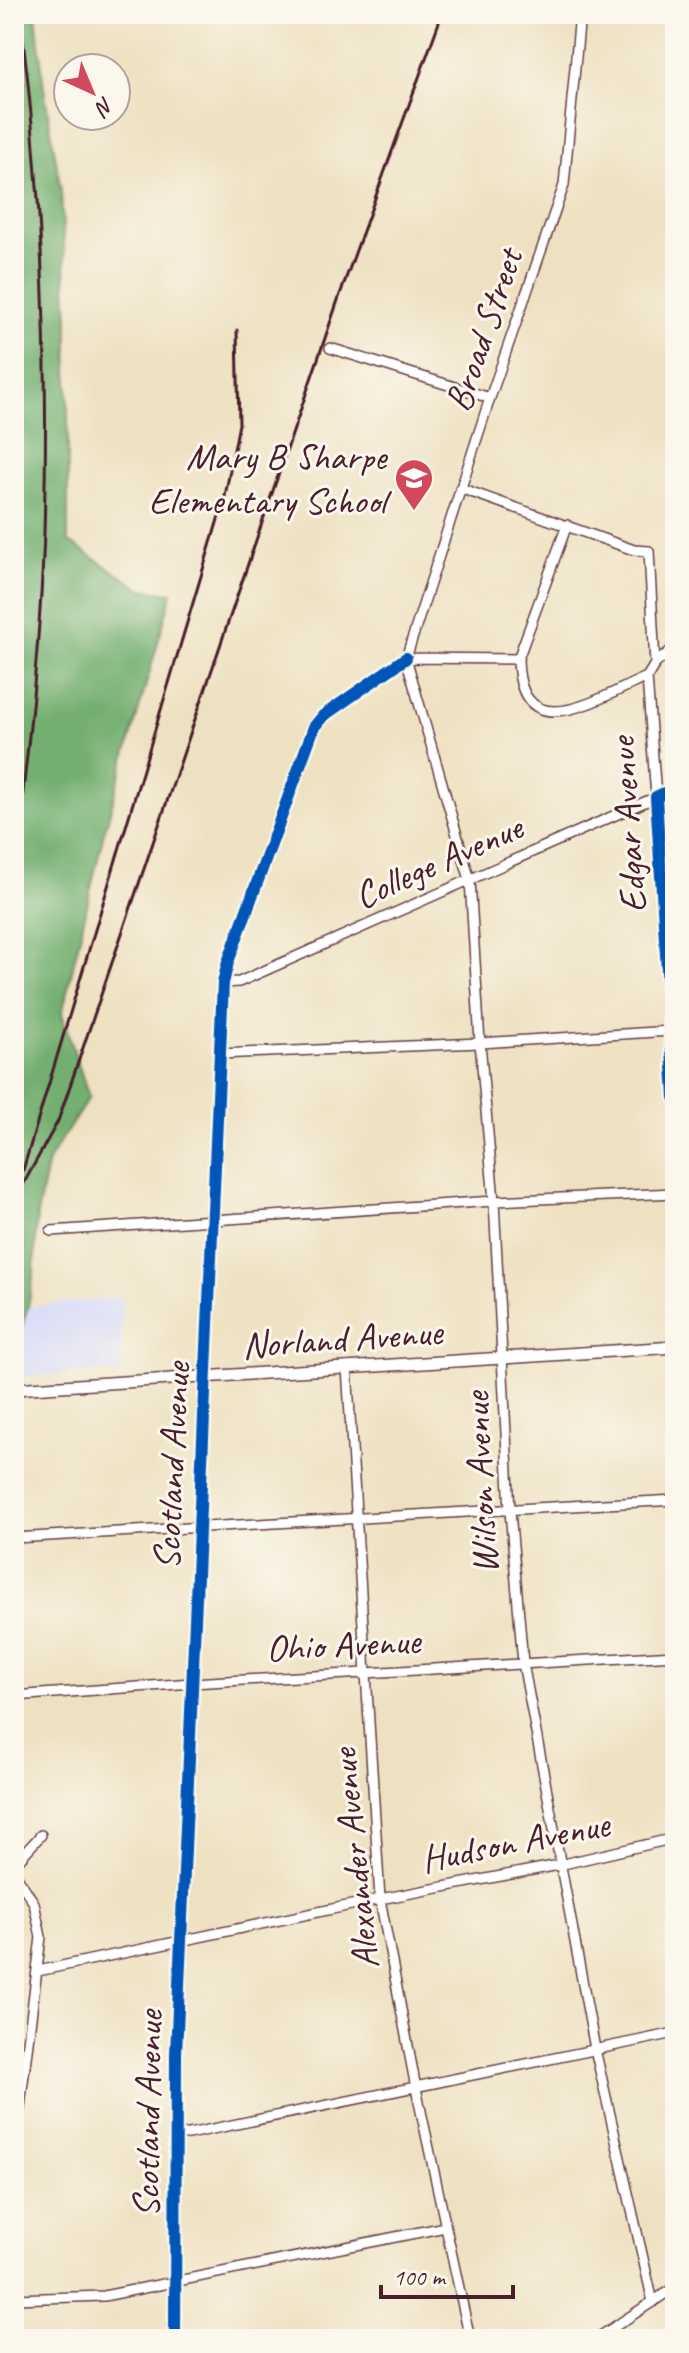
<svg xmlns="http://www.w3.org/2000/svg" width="689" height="2353" viewBox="0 0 689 2353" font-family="Caveat,sans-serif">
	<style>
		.built { fill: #d4d8f9 }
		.forest { fill: #72af70; stroke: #5e674e; stroke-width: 2 }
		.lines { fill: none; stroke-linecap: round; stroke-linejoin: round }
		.minor-casing { stroke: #633c42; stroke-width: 12 }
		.major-casing { stroke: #633c42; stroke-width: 14 }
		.minor { stroke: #fff; stroke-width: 9 }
		.major { stroke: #fff; stroke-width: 11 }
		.rail { stroke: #4a1f2b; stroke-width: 3 }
		.cycleway-casing { stroke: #fbf7ec; stroke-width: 17 }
		.cycleway { stroke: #0057b8; stroke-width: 12 }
		.labels { text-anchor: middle; stroke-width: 6; stroke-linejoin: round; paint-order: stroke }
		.street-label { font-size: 38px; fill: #4a1f2b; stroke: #fbf7ec }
		.poi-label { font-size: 38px; fill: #4a1f2b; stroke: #fbf7ec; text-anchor: end }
	</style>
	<rect width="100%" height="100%" fill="#fbf7ec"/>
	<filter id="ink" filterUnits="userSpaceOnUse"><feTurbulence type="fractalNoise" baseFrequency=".0125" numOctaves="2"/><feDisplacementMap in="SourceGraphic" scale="16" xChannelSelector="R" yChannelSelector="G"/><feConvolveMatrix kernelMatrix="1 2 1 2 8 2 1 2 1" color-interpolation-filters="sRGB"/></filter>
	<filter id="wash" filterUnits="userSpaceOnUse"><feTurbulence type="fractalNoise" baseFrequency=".006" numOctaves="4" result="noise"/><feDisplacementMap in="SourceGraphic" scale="32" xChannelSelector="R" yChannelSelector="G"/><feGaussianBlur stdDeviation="1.8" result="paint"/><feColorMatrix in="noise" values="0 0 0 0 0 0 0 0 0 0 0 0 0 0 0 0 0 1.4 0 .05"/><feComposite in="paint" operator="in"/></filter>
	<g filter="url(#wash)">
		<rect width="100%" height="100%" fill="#eee1c1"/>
		<path class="built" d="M675 788V1097L656 797Z
			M123 1297 120 1372 14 1376V1350L28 1307Z"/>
		<path class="forest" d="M14 14H36L44 88 61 191 68 323V541L141 589 172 593 103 836 62 1014 89 1097 48 1161 37 1215 34 1273 28 1307 14 1350Z"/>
	</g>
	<g filter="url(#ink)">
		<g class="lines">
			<g class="minor-casing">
				<path id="minor" d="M330 348 490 398
					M567 525 518 659C520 751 600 697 647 677
					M406 658 470 880 480 1043 494 1201 510 1511 523 1663 595 2049 653 2302
					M406 658 490 398 564 185 580 14
					M406 658 518 659
					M655 664 675 647
					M223 983 239 982 656 797 647 677 655 664 649 551 634 550 460 488
					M219 1054 480 1043 671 1031
					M51 1231 494 1201 675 1193
					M347 1367 380 1899 416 2088 470 2339
					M14 1538 675 1500
					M14 1696 192 1683 675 1655
					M14 1865 41 1835
					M14 1872 34 1903 41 1937 14 2155
					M38 1971 380 1899 559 1865 675 1838
					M174 2137 675 2033
					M14 2299 104 2296 445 2227
					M175 2339 176 2054 223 983 228 962 314 727 323 716 406 658
					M596 2339 675 2287"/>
			</g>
			<g class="major-casing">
				<path id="major" d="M675 788 656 797 675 1097
					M14 1389 675 1347"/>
			</g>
			<use href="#minor" class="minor"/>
			<use href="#major" class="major"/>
			<path class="rail" d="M14 871C27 759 40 646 44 533 49 360 42 186 20 14
				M23 1170 225 496 239 424 237 330
				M14 1201 58 1121 338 300 442 14"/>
			<g class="cycleway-casing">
				<path id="cycleway" d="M675 788 656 797 675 1097
					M175 2339 176 2054 223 983 228 962 314 727 323 716 406 658"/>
			</g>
			<use href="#cycleway" class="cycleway"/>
		</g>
	</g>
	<defs>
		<g id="school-pin" transform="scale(2)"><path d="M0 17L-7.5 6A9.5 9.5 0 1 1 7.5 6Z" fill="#d1495b" stroke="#fbf7ec"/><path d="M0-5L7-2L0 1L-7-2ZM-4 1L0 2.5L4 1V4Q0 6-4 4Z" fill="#fff"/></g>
	</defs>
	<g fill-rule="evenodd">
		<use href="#school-pin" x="414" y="478"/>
	</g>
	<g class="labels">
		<g class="street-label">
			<text transform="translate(483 330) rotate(-71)" y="13">Broad Street</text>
			<text transform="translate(627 825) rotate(-94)" y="13">Edgar Avenue</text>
			<text transform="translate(438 861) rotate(-24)" y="13">College Avenue</text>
			<text transform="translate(342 1338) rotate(-4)" y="13">Norland Avenue</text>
			<text transform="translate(171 1466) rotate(-87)" y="13">Scotland Avenue</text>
			<text transform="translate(480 1483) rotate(-93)" y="13">Wilson Avenue</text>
			<text transform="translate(343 1644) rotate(-3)" y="13">Ohio Avenue</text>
			<text transform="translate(515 1841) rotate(-11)" y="13">Hudson Avenue</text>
			<text transform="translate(354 1859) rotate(-96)" y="13">Alexander Avenue</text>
			<text transform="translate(147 2114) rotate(-89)" y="13">Scotland Avenue</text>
		</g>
		<g class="poi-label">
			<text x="386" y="469">Mary B Sharpe<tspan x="386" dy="44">Elementary School</tspan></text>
		</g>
	</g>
	<rect width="689" height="2353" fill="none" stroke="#fbf7ec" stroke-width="48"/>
	<g transform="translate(92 92) rotate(136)"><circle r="38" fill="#fbf7ec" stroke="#b4a19f" stroke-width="2"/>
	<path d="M0-6L14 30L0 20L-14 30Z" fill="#d1495b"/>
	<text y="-12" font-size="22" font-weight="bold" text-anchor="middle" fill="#4a1f2b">N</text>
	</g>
	<path d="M381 2285v12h132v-12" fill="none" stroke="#4a1f2b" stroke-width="4"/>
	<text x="393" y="2285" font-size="24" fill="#4a1f2b" stroke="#fbf7ec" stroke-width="6" paint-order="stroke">100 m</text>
</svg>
